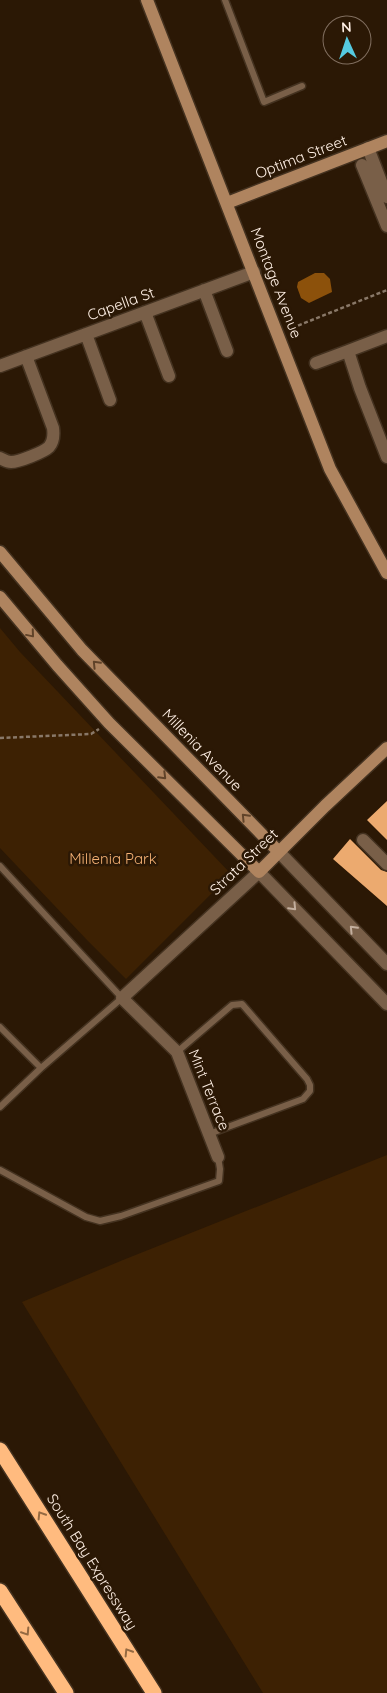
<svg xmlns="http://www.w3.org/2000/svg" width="387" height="1693" viewBox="0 0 387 1693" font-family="Quicksand,sans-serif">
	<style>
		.green { fill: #3d2103 }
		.water { fill: #8c510b }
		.building { fill: #ecaa6f }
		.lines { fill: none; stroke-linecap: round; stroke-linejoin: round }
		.lane-casing { stroke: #443220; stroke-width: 9 }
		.street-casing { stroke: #443220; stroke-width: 15 }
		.secondary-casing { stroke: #443220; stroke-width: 15 }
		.highway-casing { stroke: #443220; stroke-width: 18 }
		.path { stroke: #897868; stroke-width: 2.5; stroke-dasharray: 4 2.5; stroke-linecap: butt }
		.lane { stroke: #795f48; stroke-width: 6 }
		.street { stroke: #795f48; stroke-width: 12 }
		.secondary { stroke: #af845f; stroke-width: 12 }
		.highway { stroke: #ffbb7f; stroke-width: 15 }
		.oneway { stroke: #604329 }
		.oneway2 { stroke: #c3af9e }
		.oneway3 { stroke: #956a42 }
		.labels { text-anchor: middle; stroke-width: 5; stroke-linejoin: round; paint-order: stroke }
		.street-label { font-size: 15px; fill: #fff0e5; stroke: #2b1805 }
		.park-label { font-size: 15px; fill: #f6b275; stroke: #2b1805 }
	</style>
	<rect width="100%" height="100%" fill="#2b1805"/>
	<path class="green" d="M0 628 20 652 231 874 126 979 87 940 0 848Z
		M387 1155V1693H263L22 1302 123 1260Z"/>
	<path class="water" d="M315 273H324L330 279 332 292 309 303 301 298 297 287 298 282Z"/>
	<path class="building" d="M387 801V840L367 820Z
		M350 839 381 870 387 872V906L333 859Z"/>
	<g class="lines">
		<g class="lane-casing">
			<path id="lane" d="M225 0 264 102 302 86
				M0 866 122 998 41 1068 0 1107
				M0 1027 41 1068
				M177 1052 232 1005 242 1004 307 1079 310 1085V1091L303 1099 209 1134
				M0 1170 86 1217 100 1221 121 1216 219 1181 220 1169 218 1157"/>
		</g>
		<g class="street-casing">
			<path id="street" d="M368 148 387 197
				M362 165 387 226
				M204 290 227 351
				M145 312 169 376
				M86 334 110 400
				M387 336 348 351 360 388 387 457
				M316 363 348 351
				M0 366 254 272
				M0 458C4 460 7 462 11 462 19 462 44 452 49 447 54 441 54 435 53 428L26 356
				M363 840 387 864
				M279 852 387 964
				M218 1157 177 1052 122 998 259 872 387 1004"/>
		</g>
		<g class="secondary-casing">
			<path id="secondary" d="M147 0 330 469 387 573
				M227 203 387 141
				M0 552 82 650 279 852
				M0 597 57 665 109 723 259 872 325 806 387 748"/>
		</g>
		<g class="highway-casing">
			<path id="highway" d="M0 1450 154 1693
				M0 1591 66 1693"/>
		</g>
		<path class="path" d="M292 328 387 290
			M0 738 91 734 99 729"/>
		<use href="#lane" class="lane"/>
		<use href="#street" class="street"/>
		<use href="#secondary" class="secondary"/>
		<use href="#highway" class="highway"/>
	</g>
	<defs><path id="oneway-chevron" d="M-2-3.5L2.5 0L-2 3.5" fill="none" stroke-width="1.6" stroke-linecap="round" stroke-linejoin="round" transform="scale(1.25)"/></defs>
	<g class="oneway">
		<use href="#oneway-chevron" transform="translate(31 634) rotate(50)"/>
		<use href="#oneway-chevron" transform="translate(96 664) rotate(-134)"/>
		<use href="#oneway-chevron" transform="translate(163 776) rotate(45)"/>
		<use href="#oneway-chevron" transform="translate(245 817) rotate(-134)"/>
	</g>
	<g class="oneway2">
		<use href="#oneway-chevron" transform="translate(293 907) rotate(46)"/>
		<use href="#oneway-chevron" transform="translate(353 929) rotate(-134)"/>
	</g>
	<g class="oneway3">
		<use href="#oneway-chevron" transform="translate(41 1515) rotate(-122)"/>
		<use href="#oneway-chevron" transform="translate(26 1632) rotate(57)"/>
		<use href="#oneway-chevron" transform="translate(128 1652) rotate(-122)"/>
	</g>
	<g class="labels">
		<g class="street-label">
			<text transform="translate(301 157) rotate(-21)" y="5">Optima Street</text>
			<text transform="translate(276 283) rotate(69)" y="5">Montage Avenue</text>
			<text transform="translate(121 304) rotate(-20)" y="5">Capella St</text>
			<text transform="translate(202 750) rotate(46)" y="5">Millenia Avenue</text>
			<text transform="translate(244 862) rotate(-44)" y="5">Strata Street</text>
			<text transform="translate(209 1090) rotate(68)" y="5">Mint Terrace</text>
			<text transform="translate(92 1562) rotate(58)" y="5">South Bay Expressway</text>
		</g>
		<g class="park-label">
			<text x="113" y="864">Millenia Park</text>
		</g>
	</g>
	<g transform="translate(347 40) rotate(357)"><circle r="24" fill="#2b1805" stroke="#806e5f"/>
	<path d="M0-4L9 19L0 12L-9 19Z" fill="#55cae0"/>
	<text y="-8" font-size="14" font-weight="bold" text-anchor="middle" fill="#fff0e5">N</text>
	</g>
</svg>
